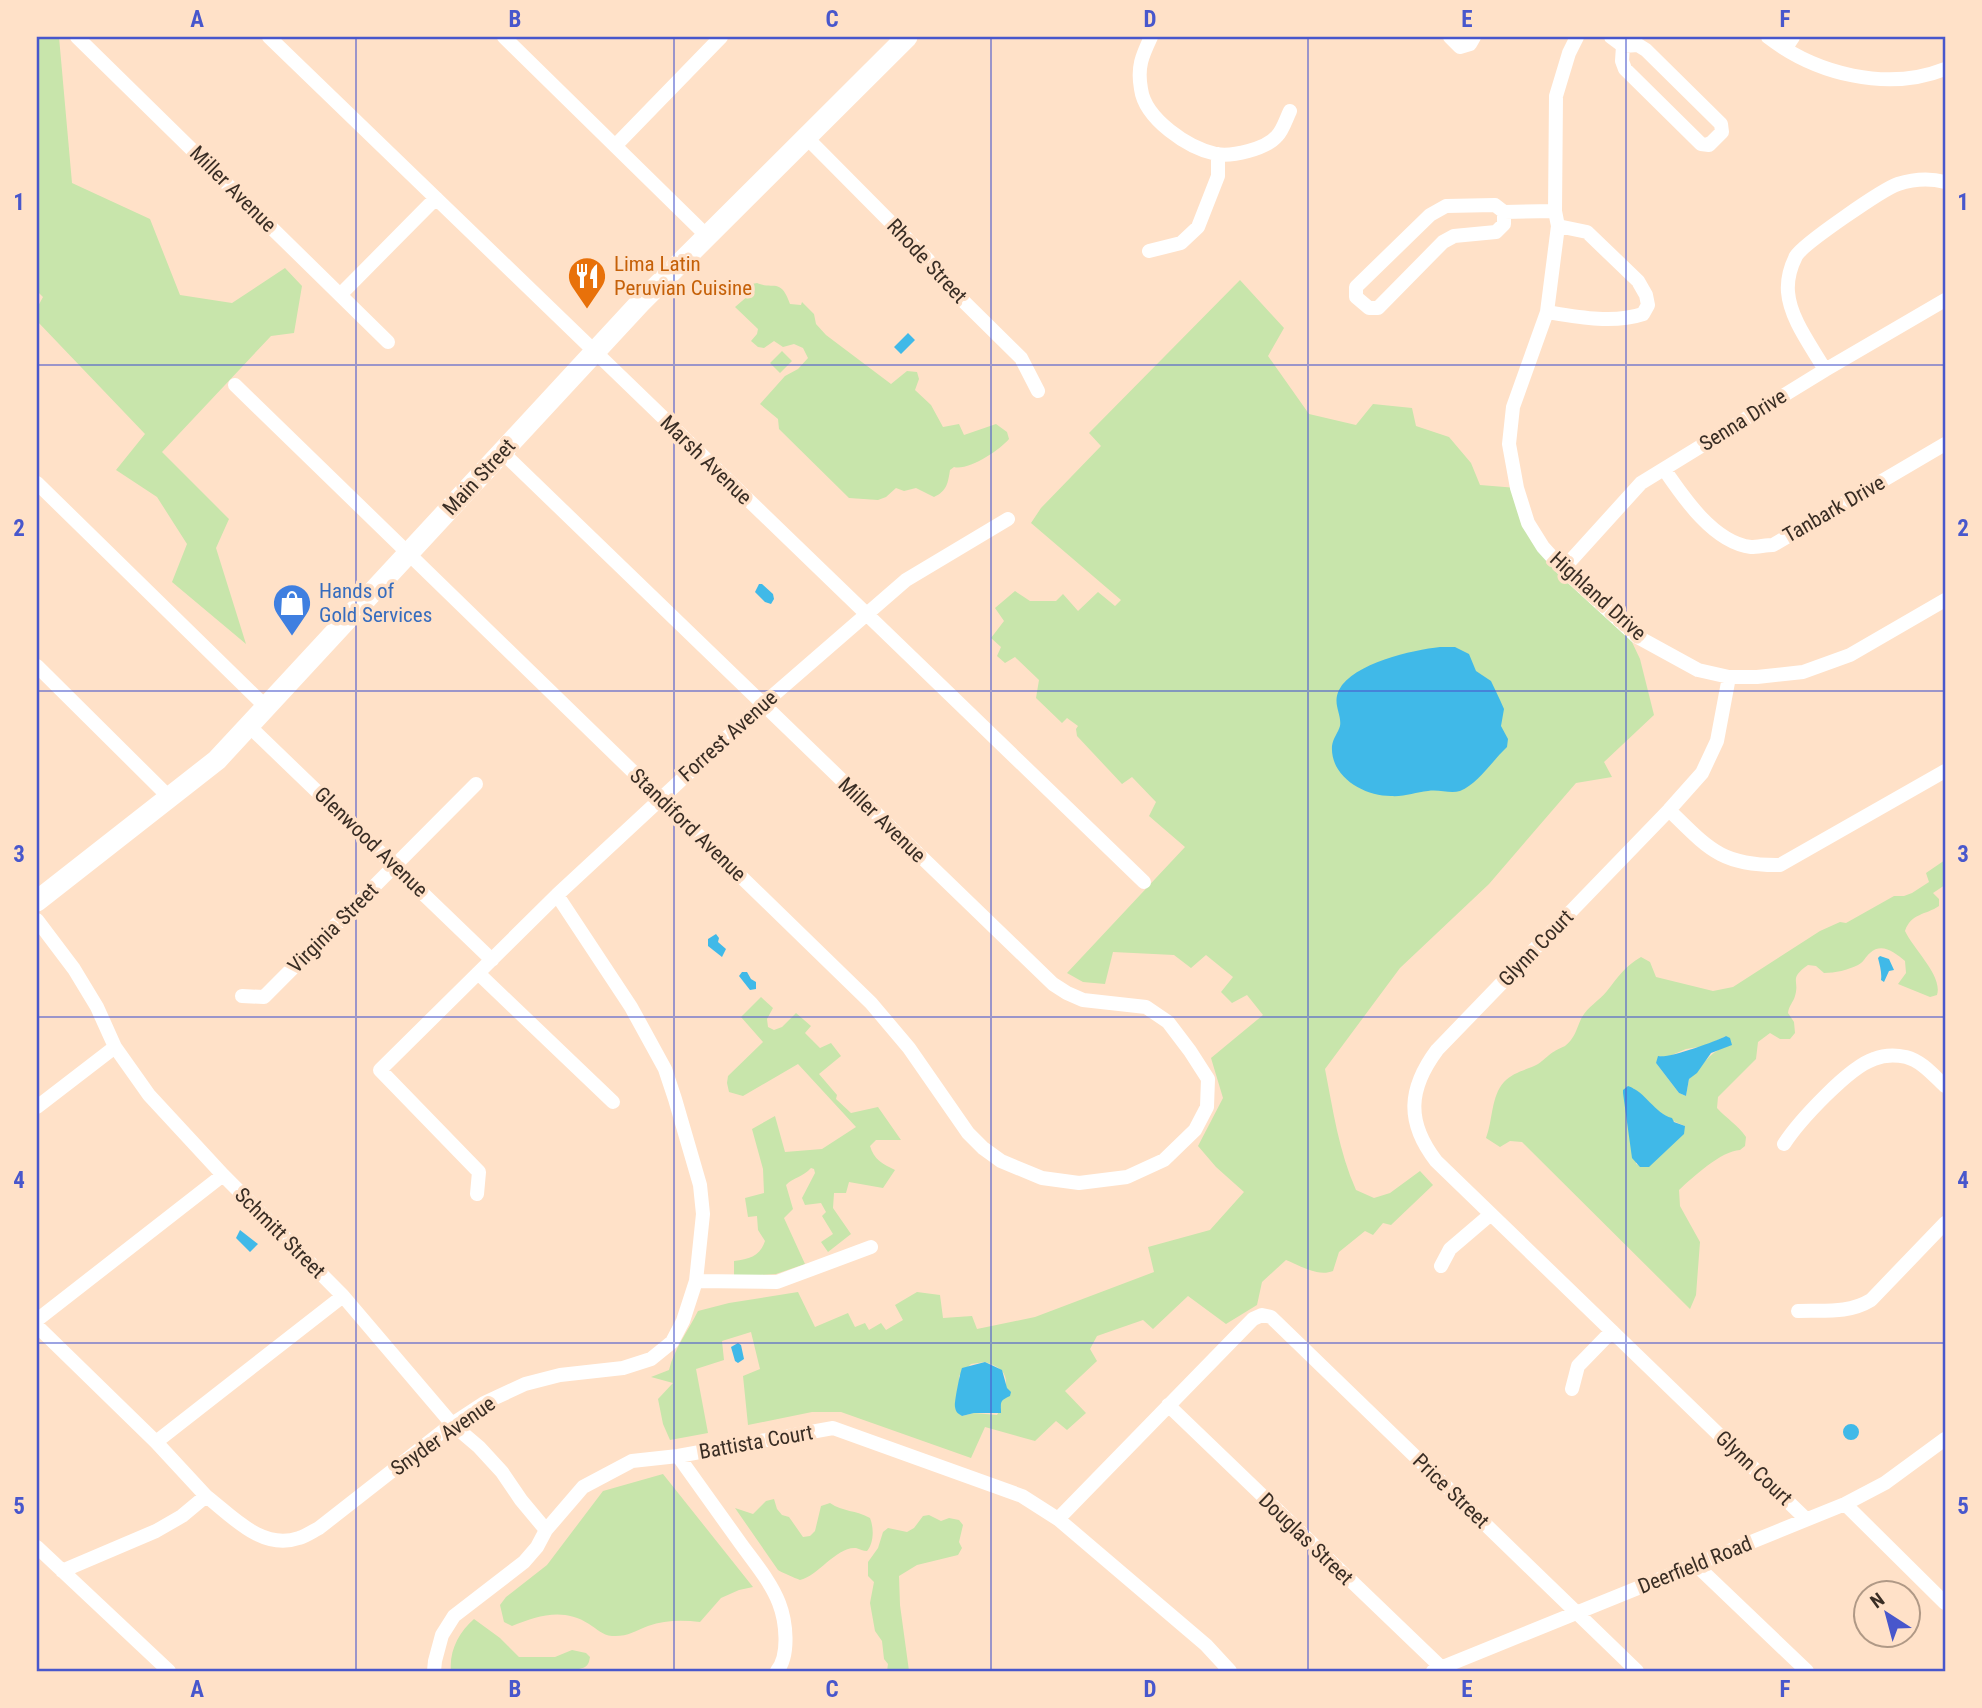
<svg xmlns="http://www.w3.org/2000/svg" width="1982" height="1708" viewBox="0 0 1982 1708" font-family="'Roboto Condensed',sans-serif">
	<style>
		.green { fill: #c8e5ab; fill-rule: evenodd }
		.water { fill: #40b9e8 }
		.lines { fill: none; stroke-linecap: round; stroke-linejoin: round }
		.street { stroke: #fff; stroke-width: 14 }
		.secondary { stroke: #fff; stroke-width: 21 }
		.grid { fill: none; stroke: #4857cc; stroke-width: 2; stroke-opacity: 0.55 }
		.labels { text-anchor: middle; stroke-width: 7; stroke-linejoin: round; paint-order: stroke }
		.street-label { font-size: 21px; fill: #392d24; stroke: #ffe1c8 }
		.food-label { font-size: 21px; fill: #c56008; stroke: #ffe1c8; text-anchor: start }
		.shop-label { font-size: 21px; fill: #366cbe; stroke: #ffe1c8; text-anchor: start }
		.neatline { fill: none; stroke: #4857cc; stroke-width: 2.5 }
		.grid-label { font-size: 23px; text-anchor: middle; font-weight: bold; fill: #4857cc }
	</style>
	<rect width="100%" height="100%" fill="#ffe1c8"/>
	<path class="green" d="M37 37H59L72 183 150 219 180 295 232 303 285 268 302 286 294 333 271 336 162 452 229 519 216 548 246 644 172 582 187 544 157 497 116 470 145 434 37 321V308L43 297 37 291Z
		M1240 280 1284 328 1268 356 1309 414 1356 425 1373 404 1412 408 1416 426 1449 437 1471 463 1480 485 1517 488 1528 523 1623 623 1640 659 1654 715 1604 762 1612 777 1576 783 1489 884 1400 968 1325 1069C1333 1110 1339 1152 1356 1190L1374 1198 1390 1193 1420 1171 1433 1185 1391 1225 1383 1223 1373 1235 1365 1231 1339 1252 1333 1271C1318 1277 1301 1266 1286 1260L1262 1282 1257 1305 1226 1324 1188 1296 1153 1329 1143 1320 1097 1336 1090 1349 1097 1361 1065 1391 1086 1413 1067 1430 1056 1421 1035 1441 985 1427 971 1458 841 1412H812L748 1425 743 1376 760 1369 751 1332 722 1341 724 1360 696 1369 708 1433 670 1440 663 1424 658 1399 673 1383 651 1377 669 1370C674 1349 688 1331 698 1311L729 1303 798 1292 815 1327 848 1313 855 1327 865 1323 869 1330 881 1323 886 1330 903 1320 895 1305 917 1292 940 1295 943 1318 972 1316 977 1329 1035 1317 1154 1272 1148 1247 1210 1230 1244 1192 1216 1167 1198 1146 1223 1098 1211 1058 1263 1015 1247 995 1232 1003 1221 992 1233 977 1206 955 1191 968 1174 955 1113 952 1105 984 1083 982 1067 973 1185 847 1149 816 1156 802 1132 777 1122 784 1077 736 1076 729 1078 726 1067 718 1062 723 1036 698 1039 680 1015 657 1005 663 997 656 1001 647 991 638 1004 621 995 608 1015 591 1030 601H1056L1063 594 1078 611 1098 592 1115 606 1121 600 1031 523 1041 508 1101 446 1089 433ZM985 1362C1010 1369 1010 1383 999 1404L1001 1408 997 1415 974 1413 962 1416 956 1410C955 1399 960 1388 959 1376L971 1364Z
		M757 283C773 290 781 277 790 304L801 305 802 302 814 314 816 324 826 335 891 384 907 371 917 372 919 379 915 390 931 405 943 427 959 424 964 435 996 424 1007 432 1009 439C1000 450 968 471 954 467L950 470C948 483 947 491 934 497L916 488 904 491 896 488 886 497 878 500 849 498 779 429 778 419 760 404 785 376 798 369 808 358 803 348 794 344 783 347 774 341 764 348 758 347 751 341 757 334 758 329 735 307 749 295 748 290 752 284Z
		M782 351 792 361 780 373 770 363Z
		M1945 860V885L1933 893 1939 899V906C1926 915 1911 913 1905 931 1914 950 1943 976 1937 995L1930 997 1898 984 1906 973 1905 961C1895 953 1882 942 1870 953 1865 957 1864 962 1858 965 1848 970 1835 973 1824 973L1816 966 1808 965C1788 979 1800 980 1795 996 1793 1003 1789 1005 1788 1013L1794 1022 1795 1033 1790 1039H1780L1770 1033 1758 1042 1756 1059 1718 1097 1717 1108C1727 1119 1738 1125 1746 1137L1745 1146 1740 1150C1721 1151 1693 1177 1679 1190L1680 1206 1700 1242 1696 1295 1690 1309 1522 1142 1510 1141 1500 1147 1486 1138C1493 1120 1491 1096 1504 1082 1513 1072 1527 1070 1538 1064 1544 1060 1549 1054 1555 1051 1556 1050 1563 1047 1565 1046 1575 1038 1576 1030 1581 1019 1587 1007 1599 1001 1607 991 1618 977 1625 966 1641 957L1650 962 1656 977 1713 991 1733 987 1820 931 1840 922 1846 923 1894 896H1904L1912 893 1929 882 1926 873ZM1726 1036 1725 1047C1708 1053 1702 1067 1689 1079L1686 1096 1679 1093 1656 1063 1660 1056 1665 1058 1686 1049 1705 1046ZM1633 1088 1664 1117 1685 1126 1645 1167 1636 1164Z
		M761 997 773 1008 767 1019 768 1027 774 1030 782 1027 796 1013 811 1026 805 1033 820 1048 831 1043 841 1056 819 1074 837 1095 836 1099 851 1113 878 1107 901 1140H876L870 1146C874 1160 883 1164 895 1170L883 1188 849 1182 846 1193H834L833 1208 851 1234 828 1252 821 1242 833 1234 822 1216 826 1212 821 1203 805 1205 802 1198 815 1173 814 1169 811 1168C803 1177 794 1177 786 1185L793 1209 784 1218 805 1264 776 1274 734 1277V1261C750 1259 760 1256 765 1241L758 1230 757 1216 748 1217 745 1198 764 1193 763 1169 752 1129 775 1116 785 1152 822 1149 856 1127 798 1064 743 1096 729 1092 727 1083 728 1076 763 1042 741 1017Z
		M663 1474 753 1587 739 1590 721 1598 700 1622C682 1620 665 1620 648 1626 635 1631 627 1637 612 1636 602 1635 597 1629 589 1624 563 1607 537 1616 512 1626L504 1622 500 1605 506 1597 547 1565 603 1491Z
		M774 1499 777 1509 782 1515 789 1517 803 1537 810 1536 815 1531 821 1506 830 1503C843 1512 856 1510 870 1518 874 1528 874 1543 867 1551 863 1551 860 1549 856 1548 837 1546 818 1576 800 1580 795 1578 781 1572 778 1570L735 1508 753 1514 766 1501Z
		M929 1515 941 1521 949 1518 959 1520 963 1525 959 1542 962 1548 958 1555 917 1565 899 1576 900 1605 909 1671H887L888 1664 884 1659 882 1641 875 1631 870 1603 874 1582 868 1576V1562L878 1548 883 1532 888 1528 907 1532 914 1528 923 1516Z
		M474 1619 500 1638 519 1657H555L572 1650 586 1653 590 1657C589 1662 589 1664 585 1667 571 1675 473 1671 451 1671 449 1651 459 1632 474 1619Z"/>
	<path class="water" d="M908 333 915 340 901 354 894 347Z
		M759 584H762L773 594 774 599 771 604 765 602 755 592Z
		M1440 647H1455L1469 654 1476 671 1491 681 1500 700 1504 709 1501 726 1508 739 1507 747C1492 761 1479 783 1460 791 1450 794 1439 789 1428 791 1416 792 1404 797 1391 796 1364 796 1330 777 1332 746 1333 738 1338 733 1340 726 1342 714 1332 704 1339 690 1353 663 1413 650 1440 647Z
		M716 934 719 938 718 942 726 949 722 957 708 946V939Z
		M1880 956 1889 959 1894 970 1889 971 1884 982 1881 980C1882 973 1880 966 1878 958Z
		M742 972H747L751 979 756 982V989L750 990 739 976Z
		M1726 1036 1730 1038 1732 1045 1711 1053 1697 1073 1689 1079 1686 1096 1679 1093 1656 1063 1658 1056C1668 1059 1714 1042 1726 1036Z
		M1628 1086C1646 1092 1654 1113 1672 1118L1674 1122 1685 1126 1684 1134 1649 1167H1640L1632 1158 1623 1093V1090Z
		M240 1230 258 1244 250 1252 236 1238Z
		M738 1343 741 1345 744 1359 738 1363 735 1361 731 1347Z
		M985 1362 1002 1370 1007 1388 1011 1392 1010 1396C999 1401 1001 1402 1001 1413H974L962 1416C958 1413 956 1413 955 1407 954 1403 960 1373 962 1368Z
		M1843 1432a8 8 0 1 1 16 0a8 8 0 1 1-16 0Z"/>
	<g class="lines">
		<path class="street" d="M77 37 388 342
			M269 37 1144 882
			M504 37 707 236
			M1151 37C1142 56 1137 67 1141 89 1145 119 1188 148 1216 154 1232 157 1266 149 1277 136 1283 130 1286 119 1290 111
			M1450 37 1460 47 1470 44 1474 37
			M1577 37 1569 53 1556 96 1555 211 1558 226 1547 312 1513 407 1509 444 1517 488 1528 523 1543 547 1563 569 1636 636 1698 670 1729 677H1757L1803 672 1850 655 1945 600
			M1611 37 1623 46 1638 45 1646 50 1721 124 1722 132 1709 145 1701 144 1625 69 1622 61 1623 46
			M1768 37C1816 74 1887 92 1945 69
			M1785 49 1793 37
			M807 138 928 260 947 285 1021 358 1038 391
			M616 145 721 37
			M1504 212V224L1496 232 1454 236 1443 242 1378 308H1369L1356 297V287L1430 215 1446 206 1495 205 1504 212 1555 211
			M1149 251 1181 243 1198 227 1218 176V154
			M340 295 436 198
			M1547 312C1577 317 1613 324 1643 314L1648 305 1646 295 1638 281 1587 232 1558 226
			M1825 370C1812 347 1790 319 1788 292 1787 280 1791 266 1796 256 1803 244 1883 189 1898 184 1914 179 1929 178 1945 182
			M235 385 871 1003 909 1048 968 1133 983 1148 1001 1161 1042 1178 1079 1183 1127 1177 1164 1160 1195 1130 1207 1107 1208 1079 1190 1051 1168 1022 1146 1007 1083 1000 1067 993 1053 984 502 452
			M1664 469C1683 497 1714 543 1751 547 1758 547 1766 545 1773 545L1945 444
			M37 483 266 707
			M1563 569 1641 483 1825 370 1945 300
			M37 666 170 798
			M1729 677 1717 741 1702 773 1669 810 1437 1050C1408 1089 1406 1122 1436 1161L1806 1519
			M249 726 492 960
			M1669 810C1708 848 1721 866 1780 865L1945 771
			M37 920 74 969 97 1007 115 1047 149 1095 223 1175 343 1296 452 1424 479 1447 502 1472 521 1500 546 1530
			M478 973 613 1102
			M242 996 264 997 476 784
			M37 1107 115 1047
			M1784 1144C1799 1121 1849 1067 1874 1059 1884 1055 1896 1055 1906 1057 1922 1061 1934 1076 1945 1086
			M477 1194 479 1172 380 1070 557 895 762 705 906 580 1008 519
			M1441 1266 1450 1249 1491 1214
			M696 1281 777 1282 871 1247
			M1798 1311C1824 1310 1848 1314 1871 1300L1945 1223
			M37 1320 223 1175
			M37 1326 156 1442 206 1496
			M1572 1389 1578 1366 1612 1331
			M1168 1405 1445 1671
			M156 1442 343 1296
			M678 1456C699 1485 720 1515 741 1544 754 1562 771 1582 779 1603 786 1621 790 1655 777 1671
			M1845 1504 1945 1603
			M1058 1519 1253 1319 1262 1315 1271 1317 1637 1671
			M37 1547 169 1671
			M1696 1565 1807 1671
			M62 1571 156 1531 182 1516 206 1496C232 1516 262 1551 299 1538 306 1536 313 1531 319 1528L452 1424 484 1403 525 1384 560 1375 623 1368 651 1359 672 1342 683 1321 696 1281 703 1214 700 1185 675 1099 665 1069 631 1007 557 895
			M434 1671 435 1661 442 1635 454 1616 524 1562 537 1547 546 1530 583 1487 632 1461 678 1456 833 1428 1022 1496 1058 1519 1206 1645 1230 1671
			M1433 1671 1845 1504 1885 1483 1945 1439"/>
		<path class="secondary" d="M37 901 217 760 640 303 907 37"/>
	</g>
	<path class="grid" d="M356 37V1671M674 37V1671M991 37V1671M1308 37V1671M1626 37V1671M37 365H1945M37 691H1945M37 1017H1945M37 1343H1945"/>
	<defs>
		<g id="restaurant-pin" transform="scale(2.0125)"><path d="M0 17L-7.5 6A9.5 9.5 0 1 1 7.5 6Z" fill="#e8710a" stroke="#ffe1c8"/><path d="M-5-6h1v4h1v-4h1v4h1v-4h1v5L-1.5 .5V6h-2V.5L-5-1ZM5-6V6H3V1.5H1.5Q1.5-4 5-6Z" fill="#fff"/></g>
		<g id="shop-pin" transform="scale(2.0125)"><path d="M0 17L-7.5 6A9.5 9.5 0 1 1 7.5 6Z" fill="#3f7fe0" stroke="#ffe1c8"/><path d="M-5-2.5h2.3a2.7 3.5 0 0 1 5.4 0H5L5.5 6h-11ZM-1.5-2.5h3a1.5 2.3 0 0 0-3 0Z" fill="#fff"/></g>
	</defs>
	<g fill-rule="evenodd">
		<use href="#restaurant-pin" x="587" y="276"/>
		<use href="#shop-pin" x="292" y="603"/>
	</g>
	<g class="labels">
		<g class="street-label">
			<text transform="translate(233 189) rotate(45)" y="7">Miller Avenue</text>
			<text transform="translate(927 261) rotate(47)" y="7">Rhode Street</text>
			<text transform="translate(1743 420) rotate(-32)" y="7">Senna Drive</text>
			<text transform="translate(706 460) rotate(44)" y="7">Marsh Avenue</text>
			<text transform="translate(479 477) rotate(-47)" y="7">Main Street</text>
			<text transform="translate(1834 509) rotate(-30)" y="7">Tanbark Drive</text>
			<text transform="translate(1598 596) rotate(42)" y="7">Highland Drive</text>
			<text transform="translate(728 736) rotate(-42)" y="7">Forrest Avenue</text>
			<text transform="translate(882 820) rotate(44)" y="7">Miller Avenue</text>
			<text transform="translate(688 825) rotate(44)" y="7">Standiford Avenue</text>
			<text transform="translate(371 842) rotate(44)" y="7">Glenwood Avenue</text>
			<text transform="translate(333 928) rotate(-45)" y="7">Virginia Street</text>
			<text transform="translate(1536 948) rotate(-46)" y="7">Glynn Court</text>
			<text transform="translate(280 1233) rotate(45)" y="7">Schmitt Street</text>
			<text transform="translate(443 1436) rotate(-35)" y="7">Snyder Avenue</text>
			<text transform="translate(756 1442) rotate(-10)" y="7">Battista Court</text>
			<text transform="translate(1754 1468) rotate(44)" y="7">Glynn Court</text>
			<text transform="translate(1451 1491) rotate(44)" y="7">Price Street</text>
			<text transform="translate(1306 1539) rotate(44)" y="7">Douglas Street</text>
			<text transform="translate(1695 1565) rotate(-22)" y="7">Deerfield Road</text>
		</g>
		<g class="food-label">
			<text x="614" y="271">Lima Latin<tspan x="614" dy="24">Peruvian Cuisine</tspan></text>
		</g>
		<g class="shop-label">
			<text x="319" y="598">Hands of<tspan x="319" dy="24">Gold Services</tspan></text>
		</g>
	</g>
	<rect width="1982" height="1708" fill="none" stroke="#ffe1c8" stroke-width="77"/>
	<g transform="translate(1887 1614) rotate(324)"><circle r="33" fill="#ffe1c8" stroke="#b09986" stroke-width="2"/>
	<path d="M0-5L12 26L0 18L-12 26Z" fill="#4857cc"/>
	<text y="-10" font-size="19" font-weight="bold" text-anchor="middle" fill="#392d24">N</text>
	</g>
	<rect x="38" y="38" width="1906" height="1632" class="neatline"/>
	<g class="grid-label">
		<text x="197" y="27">A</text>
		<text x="515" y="27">B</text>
		<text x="832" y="27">C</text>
		<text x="1150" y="27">D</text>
		<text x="1467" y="27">E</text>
		<text x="1785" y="27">F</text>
		<text x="19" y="210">1</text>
		<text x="1963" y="210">1</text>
		<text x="19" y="536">2</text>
		<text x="1963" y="536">2</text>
		<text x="19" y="862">3</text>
		<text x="1963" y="862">3</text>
		<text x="19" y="1188">4</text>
		<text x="1963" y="1188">4</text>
		<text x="19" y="1514">5</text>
		<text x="1963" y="1514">5</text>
		<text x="197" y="1697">A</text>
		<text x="515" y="1697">B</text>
		<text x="832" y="1697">C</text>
		<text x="1150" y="1697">D</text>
		<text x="1467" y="1697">E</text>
		<text x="1785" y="1697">F</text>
	</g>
</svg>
